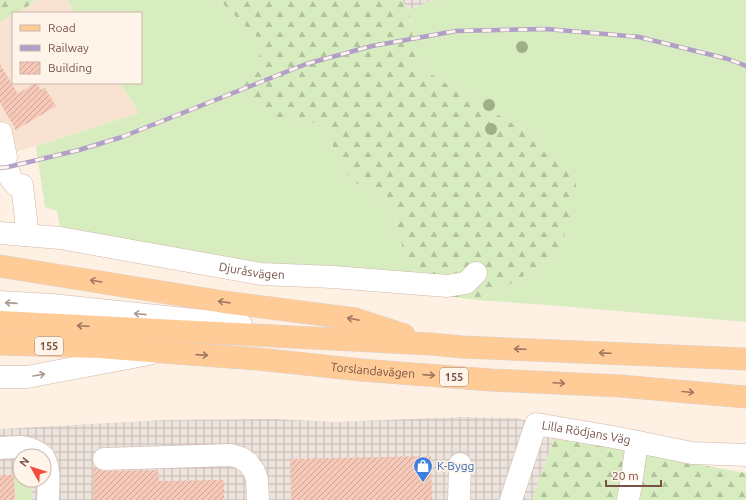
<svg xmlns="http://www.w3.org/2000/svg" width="746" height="500" viewBox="0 0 746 500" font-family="Ubuntu,sans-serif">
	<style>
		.residential { fill: #f8e3d2 }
		.industrial { fill: url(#industrial-grid); fill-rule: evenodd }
		.grass { fill: #d7edbf }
		.forest { fill: url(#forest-firs) }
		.building { fill: url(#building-hatch) }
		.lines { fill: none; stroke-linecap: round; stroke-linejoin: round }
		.minor-casing { stroke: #d2b7aa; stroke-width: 23 }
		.major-casing { stroke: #dcd2cf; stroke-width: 23 }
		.minor { stroke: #fff; stroke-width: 22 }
		.major { stroke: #ffcc98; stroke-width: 22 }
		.rail-casing { stroke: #b19fc8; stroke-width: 4.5 }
		.rail { stroke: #fff4ea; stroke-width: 3; stroke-dasharray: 9; stroke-linecap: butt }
		.tree { fill: #a0af86 }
		.oneway { stroke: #a0775f }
		.oneway2 { stroke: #ae9790 }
		.labels { text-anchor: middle; stroke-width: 3.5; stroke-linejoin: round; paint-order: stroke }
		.shield { fill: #fff4ea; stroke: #a08377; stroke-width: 1 }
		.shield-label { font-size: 11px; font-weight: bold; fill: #785246 }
		.street-label { font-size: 12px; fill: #785246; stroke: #fff4ea }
		.shop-label { font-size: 12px; fill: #366cbe; stroke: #fff4ea; text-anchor: start }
	</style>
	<defs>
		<pattern id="industrial-grid" width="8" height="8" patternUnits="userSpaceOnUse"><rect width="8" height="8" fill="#ede3dd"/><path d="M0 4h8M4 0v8" fill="none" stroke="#c5bbb5"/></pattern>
		<pattern id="forest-firs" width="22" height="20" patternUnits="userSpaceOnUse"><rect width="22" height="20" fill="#d7edbf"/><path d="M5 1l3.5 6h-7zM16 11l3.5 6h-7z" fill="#b3c39d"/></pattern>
		<pattern id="building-hatch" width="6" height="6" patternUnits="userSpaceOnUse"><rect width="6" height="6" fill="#f6c8b7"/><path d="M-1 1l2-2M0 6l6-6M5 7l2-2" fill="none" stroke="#cca597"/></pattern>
	</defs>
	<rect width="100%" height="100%" fill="#fef0e2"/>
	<path class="residential" d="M35 0H67L75 13H16L32 4Z
		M13 15V83H120L139 113 0 157V22Z"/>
	<path class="industrial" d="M401 0H433L409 10Z
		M462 417 515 418 558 428 532 500H0V429L165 420 275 419 336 422ZM20 456H44V480H20Z"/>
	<path class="grass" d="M67 0H219L265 45 269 119H292L321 124 350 179 391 206 405 256 433 294 64 248 57 211 45 207 36 146 139 113 120 83H141V13H75Z
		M433 0H746V322L548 305 476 300 507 286 559 254 540 140 417 66 409 10Z
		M15 456H20V480H31L32 500H15Z"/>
	<path class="forest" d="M0 0H35L32 4 16 13H13V15L0 22Z
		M219 0H401L409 10 417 66 540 140 574 172 577 192 559 254 507 286 476 300 433 294 405 256 391 206 350 179 321 124 292 119H269L241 91 265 45Z
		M558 428 673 460 746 473V500H532Z"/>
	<path class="building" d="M0 64 18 94 35 83H37L41 90 45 88 56 106 16 130 0 103Z
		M431 456 432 500H291L290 459Z
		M93 466 98 470 104 471 158 470 159 481 224 480V500H93Z
		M0 475H14L15 500H0Z"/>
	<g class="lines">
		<g class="minor-casing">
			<g id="minor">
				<path d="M1 133 6 157"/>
				<path d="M9 172 10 178 16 185H22L26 219V235"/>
				<path id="s1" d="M0 233 60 238 261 274 333 277 447 286 466 283 476 273"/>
				<path d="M0 302 52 305 241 325"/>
				<path d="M0 377H27L149 354"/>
				<path d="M0 448C18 447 28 444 43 456"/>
				<path d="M44 458C51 470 48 487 48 500"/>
				<path d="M104 459 231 455 241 458 248 463 254 471 257 479 258 500"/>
				<path d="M459 500 460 464"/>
				<path id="s2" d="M511 500 536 424 613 437 692 453 746 455"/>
				<path d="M628 500 631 484 637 442"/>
			</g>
		</g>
		<g class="major-casing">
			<g id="major">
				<path d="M0 266 224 302 355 319 404 335"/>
				<path d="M0 322 430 344 463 347 746 359"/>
				<path id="s3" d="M0 344 99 347 163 352 258 359 361 370 491 380 620 386 746 397"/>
			</g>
		</g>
		<use href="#minor" class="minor"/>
		<use href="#major" class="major"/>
		<g class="rail-casing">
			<path id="rail" d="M0 168 8 167 79 150 122 137 306 64 372 46 456 31 547 29 639 37 728 59 746 66"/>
		</g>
		<use href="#rail" class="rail"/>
	</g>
	<g class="tree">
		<circle cx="522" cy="47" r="6"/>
		<circle cx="489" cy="105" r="6"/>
		<circle cx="491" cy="129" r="6"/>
	</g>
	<defs><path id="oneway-shaft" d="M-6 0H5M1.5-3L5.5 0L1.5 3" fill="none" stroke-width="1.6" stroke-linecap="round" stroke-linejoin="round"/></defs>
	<g class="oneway">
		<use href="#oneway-shaft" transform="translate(96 281) rotate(-171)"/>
		<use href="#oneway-shaft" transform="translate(224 302) rotate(-172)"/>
		<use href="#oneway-shaft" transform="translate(353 319) rotate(-169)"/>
		<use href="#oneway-shaft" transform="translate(83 326) rotate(-177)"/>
		<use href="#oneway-shaft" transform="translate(520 349) rotate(-178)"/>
		<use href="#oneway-shaft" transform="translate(605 353) rotate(-178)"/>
		<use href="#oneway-shaft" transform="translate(202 355) rotate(4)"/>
		<use href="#oneway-shaft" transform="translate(429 375) rotate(4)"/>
		<use href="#oneway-shaft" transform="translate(559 383) rotate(3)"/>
		<use href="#oneway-shaft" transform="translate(688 392) rotate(5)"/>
	</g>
	<g class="oneway2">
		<use href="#oneway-shaft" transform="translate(11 303) rotate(-176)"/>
		<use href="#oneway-shaft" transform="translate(140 314) rotate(-174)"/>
		<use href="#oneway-shaft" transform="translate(39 375) rotate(-10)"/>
	</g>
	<defs>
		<g id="shop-pin" transform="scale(1)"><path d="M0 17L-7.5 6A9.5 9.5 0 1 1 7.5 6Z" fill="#3f7fe0" stroke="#fff4ea"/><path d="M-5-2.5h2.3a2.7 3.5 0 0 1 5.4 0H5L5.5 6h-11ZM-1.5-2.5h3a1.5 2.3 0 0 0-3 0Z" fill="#fff"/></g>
	</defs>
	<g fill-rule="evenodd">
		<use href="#shop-pin" x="423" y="466"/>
	</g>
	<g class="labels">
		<g class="shield">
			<rect x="35" y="337" width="28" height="18" rx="3"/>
			<rect x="440" y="368" width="28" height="18" rx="3"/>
		</g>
		<g class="shield-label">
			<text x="49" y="350">155</text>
			<text x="454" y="381">155</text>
		</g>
		<g class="street-label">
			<text dy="4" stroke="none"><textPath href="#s1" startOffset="255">Djuråsvägen</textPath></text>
			<text dy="4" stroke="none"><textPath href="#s3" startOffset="374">Torslandavägen</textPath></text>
			<text dy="4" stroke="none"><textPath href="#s2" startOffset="131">Lilla Rödjans Väg</textPath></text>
		</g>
		<g class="shop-label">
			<text x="437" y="470">K-Bygg</text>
		</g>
	</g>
	<rect x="12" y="12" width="130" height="72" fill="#fff4ea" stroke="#c9b3a8"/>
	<rect x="20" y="25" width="20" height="6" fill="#ffcc98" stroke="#c9b3a8"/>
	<text x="48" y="32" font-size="12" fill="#785246">Road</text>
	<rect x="20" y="45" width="20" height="6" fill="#b19fc8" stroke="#c9b3a8"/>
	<text x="48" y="52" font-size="12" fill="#785246">Railway</text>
	<rect x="20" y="62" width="20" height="12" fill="url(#building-hatch)" stroke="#c9b3a8"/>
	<text x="48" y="72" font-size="12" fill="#785246">Building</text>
	<g transform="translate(32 468) rotate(309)"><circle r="19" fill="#fff4ea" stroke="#c9b3a8"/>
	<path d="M0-3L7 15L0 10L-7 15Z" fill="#f34e3c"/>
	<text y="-6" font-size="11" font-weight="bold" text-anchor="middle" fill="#785246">N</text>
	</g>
	<path d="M606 480v6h55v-6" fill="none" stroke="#785246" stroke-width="2"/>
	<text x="612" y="480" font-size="12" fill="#785246" stroke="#fff4ea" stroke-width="3" paint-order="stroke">20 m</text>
</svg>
